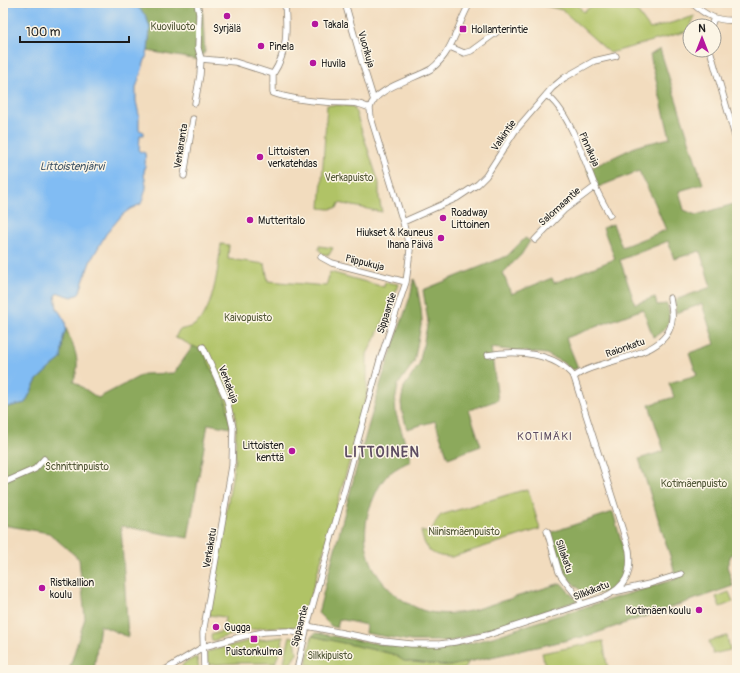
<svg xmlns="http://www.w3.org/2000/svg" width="740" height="673" viewBox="0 0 740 673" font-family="Pangolin,sans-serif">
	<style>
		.green { fill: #b0c366; stroke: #667041 }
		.forest { fill: #8ca95b; stroke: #54623c }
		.water { fill: #81bcf3; stroke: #4e6c88 }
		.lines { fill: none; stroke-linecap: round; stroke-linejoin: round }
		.minor-casing { stroke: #877c6d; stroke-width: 7 }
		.minor { stroke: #fff; stroke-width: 5.5 }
		.poi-dot { fill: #b5179e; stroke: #fcf5e5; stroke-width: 1.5 }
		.labels { text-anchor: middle; stroke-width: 3; stroke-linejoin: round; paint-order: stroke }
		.poi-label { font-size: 10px; fill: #1c1c1c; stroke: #fcf5e5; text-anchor: start }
		.park-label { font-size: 10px; fill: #505636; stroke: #fcf5e5 }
		.street-label { font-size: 10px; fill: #1c1c1c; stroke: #fcf5e5 }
		.water-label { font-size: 11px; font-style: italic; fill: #3f5467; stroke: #fcf5e5 }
		.neighbourhood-label { font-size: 11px; letter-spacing: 1px; fill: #5d4d62; stroke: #fcf5e5 }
		.district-label { font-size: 14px; font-weight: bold; letter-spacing: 1px; fill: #5d4d62; stroke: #fcf5e5 }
	</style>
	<rect width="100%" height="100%" fill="#fcf5e5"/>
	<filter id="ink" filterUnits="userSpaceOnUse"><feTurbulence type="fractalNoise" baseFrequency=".025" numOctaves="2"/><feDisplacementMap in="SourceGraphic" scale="8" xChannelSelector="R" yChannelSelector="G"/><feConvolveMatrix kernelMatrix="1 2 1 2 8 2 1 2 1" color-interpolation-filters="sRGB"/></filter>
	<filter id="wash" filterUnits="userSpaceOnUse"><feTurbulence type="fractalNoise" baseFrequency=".012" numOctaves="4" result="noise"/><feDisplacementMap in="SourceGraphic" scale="16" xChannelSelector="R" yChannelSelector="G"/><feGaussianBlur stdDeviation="0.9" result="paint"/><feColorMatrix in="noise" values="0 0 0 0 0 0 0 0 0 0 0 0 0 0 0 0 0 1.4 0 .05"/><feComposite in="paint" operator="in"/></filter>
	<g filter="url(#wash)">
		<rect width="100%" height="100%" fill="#f2dcbe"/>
		<path class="green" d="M534 3H577L583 12 596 3H631L650 29 695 16 688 31 610 53 562 10Z
			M327 105H340L354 107 379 183V198L382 212 339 203 337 208 329 209 320 208Z
			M221 244 229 245 228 259 265 264 268 281 326 286 330 272 384 287 385 282 398 284 391 306 367 354V395L358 432 306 612C304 616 302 623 298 625 293 629 282 627 276 627 254 627 233 634 212 641L211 635 223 631 225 617 209 615 235 460 236 429 235 411 229 413 200 350 181 340 175 338 179 330C183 329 187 328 191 327 214 317 218 266 221 244Z
			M319 246 333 248 329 255 323 254 319 250Z
			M528 490 540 529 452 557C433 557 425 551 421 531L432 534C433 526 435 522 441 515L520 491Z
			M729 592 733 602 720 607 716 597Z
			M290 636 295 638 297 653 291 663 284 662Z
			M312 636 393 654 404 661 450 666 469 661 464 670H331L306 664Z
			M727 636 730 650 713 654 709 641Z
			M283 637 282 646 275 663H236L208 665 206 652 245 642Z
			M603 641 608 670H546L542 653Z
			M197 657 199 670H177L181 668 184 663Z
			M267 667 286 668 284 670H248V668Z"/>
		<path class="forest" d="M128 3H202L205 52 199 60 148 51 150 28 134 5Z
			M660 49 703 184 679 191 684 210 696 215 737 203V553L731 555 727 566 733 586 591 635 450 666 404 661 393 654 312 636 316 633C360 641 407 651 452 646 480 643 507 632 534 623 581 608 629 594 676 579L672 562 639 459 664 451 649 405 674 397 669 383 697 375 689 353 715 344 702 304 676 313 675 300 711 287 700 251 674 259 668 241 620 260 635 304 655 297 657 305 667 304C672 321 669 329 653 337L643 309 566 338 578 368 572 370 562 362 546 354 491 348 498 400 469 410 481 446 448 458 435 421 407 429 402 411 401 402 404 387 419 365 428 321 423 290 507 256 525 238 530 241 521 255 503 273 511 294 552 278 554 283 615 259 603 228 613 224 622 247 666 230 655 203 639 171 598 187 587 170 637 146 670 138 650 55Z
			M414 279 417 287 421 308 422 320 414 362 398 385 395 402 396 414 411 461C404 464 396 468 390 473 380 481 375 495 370 507 355 552 379 593 422 610 436 615 456 614 470 611L561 583 577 601 452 641H411L365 633 366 625 339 619 337 628 331 626 318 613 357 466 381 382 410 297Z
			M66 328C73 346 83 363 73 381L98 398 144 374 174 373 193 346 201 350 205 355 226 401 231 428 208 424 188 538 121 526 128 637 100 625 94 670H69L85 618 79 559 49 533 3 525V408L25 403 37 380 52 366 61 359 63 338Z
			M613 512 627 563 623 578 608 591 587 596 565 576 549 533Z"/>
		<path class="water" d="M3 3H128L138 7 146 16 150 28 148 51 136 88V101L139 115V130L144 132V135H140L139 151 145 153C146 160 145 166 144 173 144 177 146 181 146 186 147 187 142 202 141 204L130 209 122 215 106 234 90 262 79 294 72 297 59 293 55 295 57 308 65 321 66 328 63 338 61 359 52 366 37 380 25 403 3 408Z"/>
	</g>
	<g filter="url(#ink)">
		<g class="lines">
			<g class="minor-casing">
				<path id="minor" d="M345 3 361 59 374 101
					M692 3C706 16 718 22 737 20
					M711 26 714 18
					M450 47 464 53 471 51 501 29
					M710 50 737 143
					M201 59 235 62 273 74
					M273 74V93C287 98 310 101 325 102 345 104 351 100 370 108
					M273 74C288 51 287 30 285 3
					M546 95C569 109 587 168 598 193 602 201 606 208 610 215
					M195 103 200 75 201 59 198 48 199 14 197 3
					M184 176 193 119
					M403 222 457 198 478 184 486 176 515 131 552 88 564 78 594 61 616 56
					M535 240 564 210 596 186
					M321 257 332 263 406 282
					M203 347 227 400 233 428 232 466 203 633 204 670
					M574 377C599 357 669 360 672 319 673 312 671 305 670 298
					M3 483 35 469 44 459
					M547 531 559 572C565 584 576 592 582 604
					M614 592 649 584 681 574
					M307 626 383 641 411 644H440L455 642 488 635 604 597C626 587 632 574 629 550L574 377C555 352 516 350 488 355
					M165 670 203 647 244 636 264 632 288 631 305 634
					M297 670 307 626 380 360 406 282 408 267 410 250 403 222 371 118C371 115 370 111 370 108 374 88 415 79 431 69 453 53 457 25 470 3"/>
			</g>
			<use href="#minor" class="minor"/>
		</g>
	</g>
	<g class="poi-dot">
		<circle cx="227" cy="16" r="4"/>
		<circle cx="315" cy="24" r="4"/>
		<rect x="459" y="25" width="8" height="8" rx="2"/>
		<circle cx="261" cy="46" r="4"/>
		<circle cx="313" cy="63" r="4"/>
		<circle cx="260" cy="157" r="4"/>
		<circle cx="443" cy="218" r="4"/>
		<circle cx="250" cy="220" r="4"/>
		<circle cx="441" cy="238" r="4"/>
		<circle cx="292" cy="451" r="4"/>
		<circle cx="42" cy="588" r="4"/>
		<circle cx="699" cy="610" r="4"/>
		<circle cx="216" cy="627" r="4"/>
		<rect x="250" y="635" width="8" height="8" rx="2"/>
	</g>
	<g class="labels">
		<g class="poi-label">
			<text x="323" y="28">Takala</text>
			<text x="227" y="32" text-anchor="middle">Syrjälä</text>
			<text x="471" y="33">Hollanterintie</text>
			<text x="269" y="50">Pinela</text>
			<text x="321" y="67">Huvila</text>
			<text x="268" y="155">Littoisten<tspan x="268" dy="12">verkatehdas</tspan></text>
			<text x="451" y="216">Roadway<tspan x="451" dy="12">Littoinen</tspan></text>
			<text x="258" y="224">Mutteritalo</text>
			<text x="433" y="236" text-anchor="end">Hiukset &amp; Kauneus<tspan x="433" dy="12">Ihana Päivä</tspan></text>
			<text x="284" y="449" text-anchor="end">Littoisten<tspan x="284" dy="12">kenttä</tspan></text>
			<text x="50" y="586">Ristikallion<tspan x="50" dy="12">koulu</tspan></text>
			<text x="691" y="614" text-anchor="end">Kotimäen koulu</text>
			<text x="224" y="631">Gugga</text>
			<text x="254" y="655" text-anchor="middle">Puistonkulma</text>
		</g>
		<g class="park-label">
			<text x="173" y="30">Kuoviluoto</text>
			<text x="349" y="181">Verkapuisto</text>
			<text x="248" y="321">Kaivopuisto</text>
			<text x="77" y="470">Schnittinpuisto</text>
			<text x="694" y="487">Kotimäenpuisto</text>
			<text x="464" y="535">Niinismäenpuisto</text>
			<text x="330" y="659">Silkkipuisto</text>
		</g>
		<g class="street-label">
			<text transform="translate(367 49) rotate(74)" y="4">Vuorikuja</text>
			<text transform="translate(503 135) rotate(-55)" y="4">Valkintie</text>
			<text transform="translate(180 146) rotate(-81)" y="4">Verkaranta</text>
			<text transform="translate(590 149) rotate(66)" y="4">Pinnikuja</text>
			<text transform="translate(559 206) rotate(-42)" y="4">Salomaantie</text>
			<text transform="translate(365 262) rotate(14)" y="4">Piippukuja</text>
			<text transform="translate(386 313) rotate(-72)" y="4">Sippaantie</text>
			<text transform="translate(625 347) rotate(-19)" y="4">Raionkatu</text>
			<text transform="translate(229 384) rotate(69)" y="4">Verkakuja</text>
			<text transform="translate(209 548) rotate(-80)" y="4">Verkakatu</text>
			<text transform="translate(565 556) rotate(71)" y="4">Sillakatu</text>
			<text transform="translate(591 590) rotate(-21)" y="4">Silkkikatu</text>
			<text transform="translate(299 626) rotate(-75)" y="4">Sippaantie</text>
		</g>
		<g class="water-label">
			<text x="72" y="170">Littoistenjärvi</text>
		</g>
		<g class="neighbourhood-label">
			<text x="545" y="440">KOTIMÄKI</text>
		</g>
		<g class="district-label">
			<text x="382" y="457">LITTOINEN</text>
		</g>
	</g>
	<rect width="740" height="673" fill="none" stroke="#fcf5e5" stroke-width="16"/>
	<g transform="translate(702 38)"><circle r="19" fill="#fcf5e5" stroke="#a29e95"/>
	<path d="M0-3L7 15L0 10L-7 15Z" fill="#b5179e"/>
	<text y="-6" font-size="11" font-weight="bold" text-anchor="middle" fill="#1c1c1c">N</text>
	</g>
	<path d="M20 36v6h109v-6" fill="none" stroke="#1c1c1c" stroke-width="2"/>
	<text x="26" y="36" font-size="12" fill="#1c1c1c" stroke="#fcf5e5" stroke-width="3" paint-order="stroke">100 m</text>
</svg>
